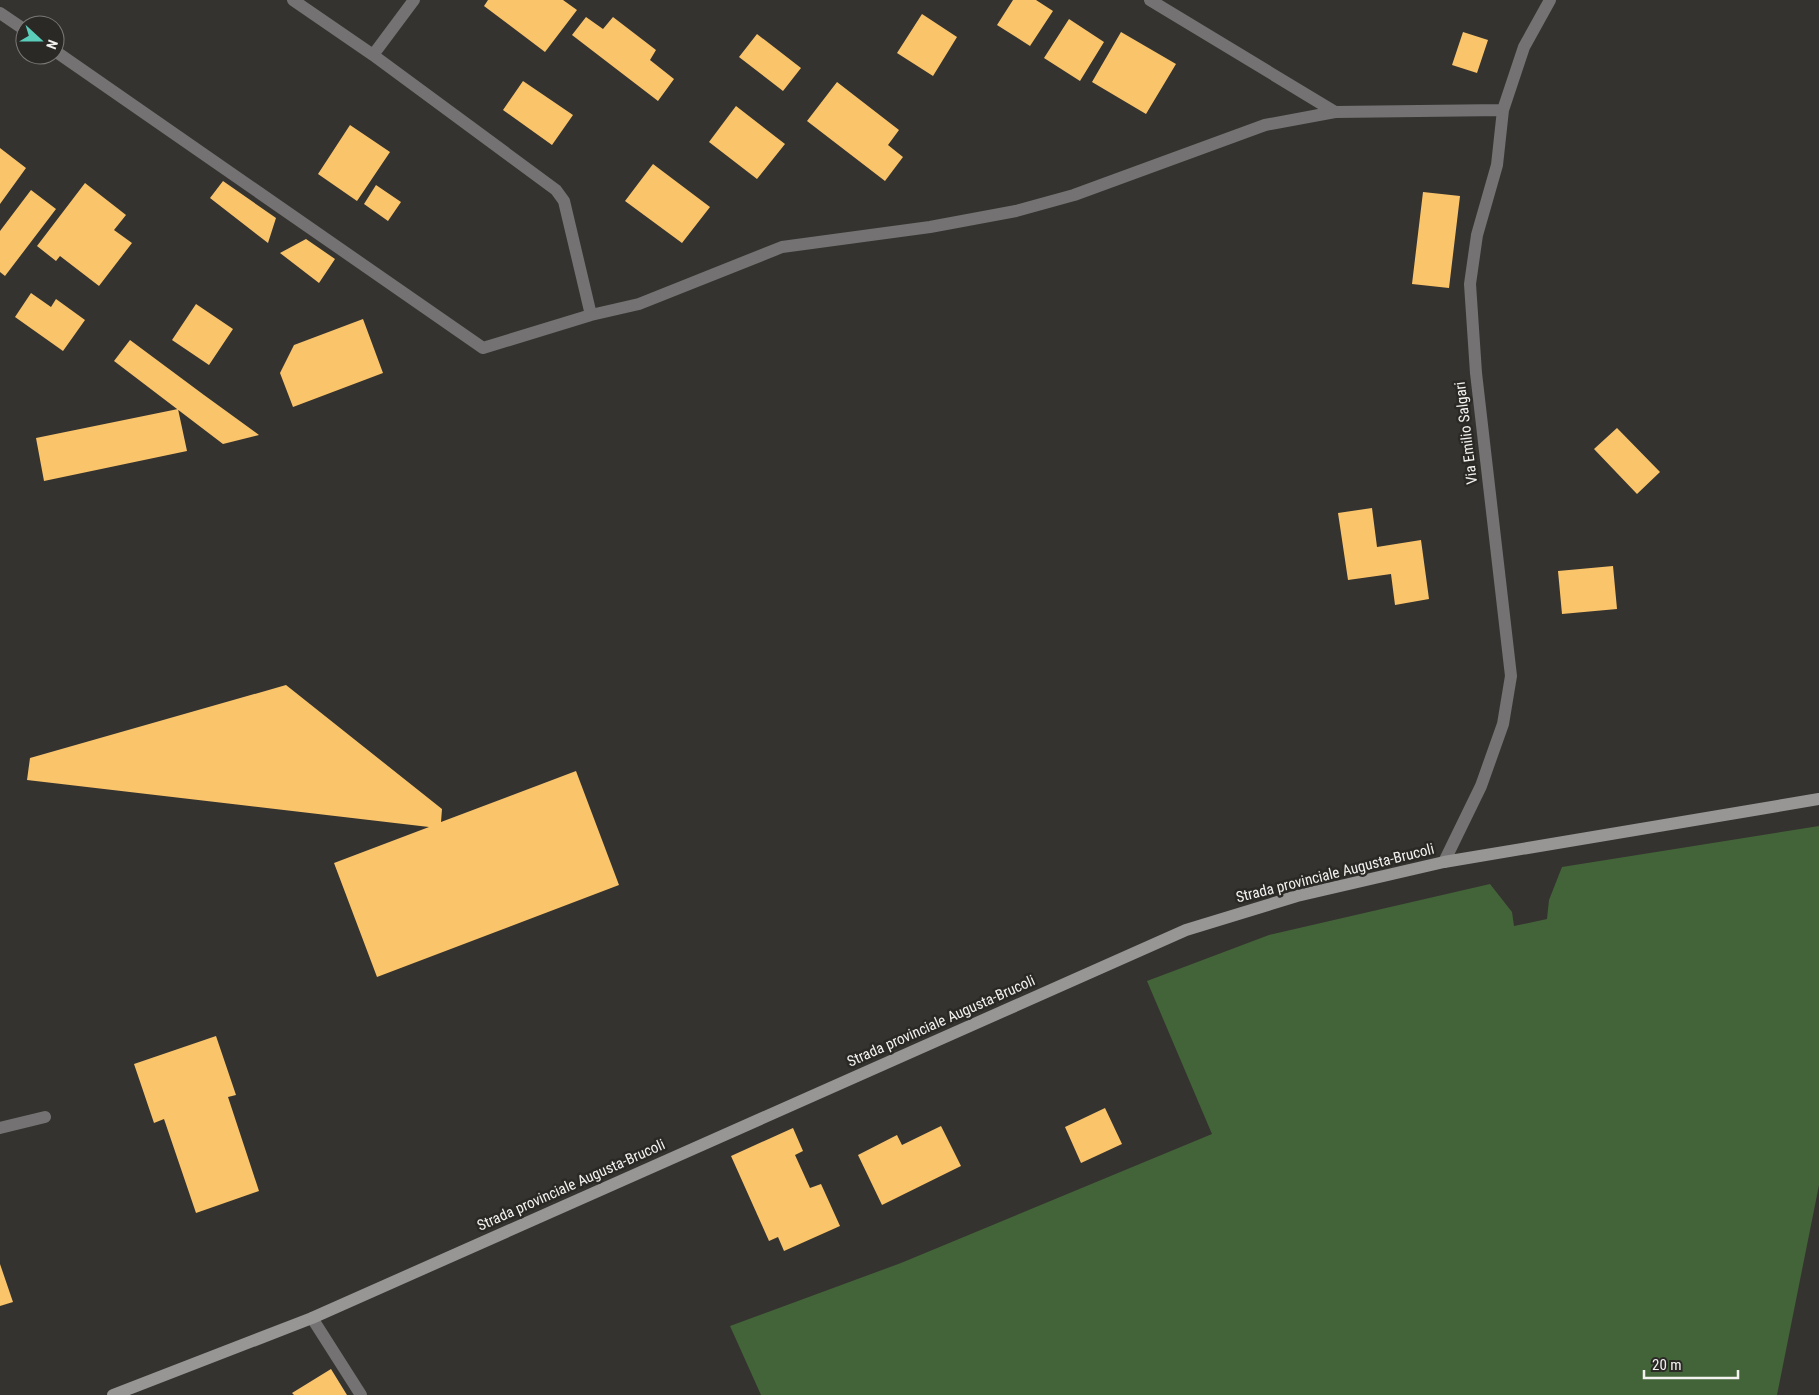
<svg xmlns="http://www.w3.org/2000/svg" width="1819" height="1395" viewBox="0 0 1819 1395" font-family="'Roboto Condensed',sans-serif">
	<style>
		.green { fill: #436438 }
		.building { fill: #fac46b }
		.lines { fill: none; stroke-linecap: round; stroke-linejoin: round }
		.minor { stroke: #747272; stroke-width: 12 }
		.secondary { stroke: #989595; stroke-width: 12 }
		.labels { text-anchor: middle; stroke-width: 5; stroke-linejoin: round; paint-order: stroke }
		.street-label { font-size: 15px; fill: #f3f2f0; stroke: #2b2926 }
	</style>
	<rect width="100%" height="100%" fill="#353330"/>
	<path class="green" d="M1819 826V1185L1777 1395H761L730 1326 901 1263 1212 1134 1147 981 1269 935 1490 884 1512 912 1514 926 1547 919 1549 900 1562 867Z"/>
	<path class="building" d="M488 0H563L577 10 545 52 484 6Z
		M1013 0H1036L1053 11 1030 46 997 25Z
		M922 14 957 37 933 76 897 53Z
		M586 17 603 29 613 17 656 50 650 60 674 79 658 101 572 35Z
		M1069 19 1104 42 1080 81 1044 58Z
		M1121 32 1176 64 1146 114 1092 82Z
		M1463 32 1488 40 1477 73 1452 65Z
		M757 34 801 68 783 91 739 57Z
		M523 81 573 115 552 145 503 110Z
		M837 82 899 130 888 145 903 157 885 181 807 121Z
		M736 106 785 144 757 179 709 142Z
		M350 125 390 152 357 201 318 174Z
		M0 148 26 168 0 204Z
		M653 164 710 207 682 243 625 201Z
		M223 181 276 218 268 243 210 198Z
		M85 183 126 215 114 230 132 243 99 286 60 256 56 261 37 246Z
		M376 185 401 202 388 221 364 204Z
		M31 190 56 209 5 276 0 272V231Z
		M1423 192 1460 196 1449 288 1412 284Z
		M306 239 335 259 319 283 280 253Z
		M31 293 51 307 56 299 85 320 63 351 15 317Z
		M196 304 233 329 209 365 172 340Z
		M363 319 383 373 293 407 280 373 294 345Z
		M130 340 204 395 259 435 223 444 114 361Z
		M178 409 187 451 44 481 36 438Z
		M1617 428 1660 472 1637 494 1594 449Z
		M1372 508 1377 547 1421 540 1429 599 1395 605 1391 574 1348 580 1338 513Z
		M1613 566 1617 609 1562 614 1558 571Z
		M286 685 442 809 441 822 576 771 619 885 377 977 334 863 429 827 27 780 30 758Z
		M216 1036 236 1095 228 1097 259 1191 196 1213 164 1119 154 1123 134 1064Z
		M1105 1108 1122 1144 1081 1163 1065 1127Z
		M941 1126 961 1166 882 1205 858 1155 897 1135 902 1145Z
		M793 1128 803 1151 795 1155 810 1188 821 1184 840 1226 784 1251 778 1237 769 1241 731 1156Z
		M0 1264 13 1302 0 1306Z
		M331 1369 347 1395H294L292 1393Z"/>
	<g class="lines">
		<path class="minor" d="M293 0 373 55 556 190 564 201 591 315 639 304 782 247 930 227 1016 211 1074 195 1265 125 1335 112 1503 110
			M1150 0 1335 112
			M0 13 25 30
			M55 51 483 348 591 315
			M373 55 414 0
			M1444 862 1481 786 1503 724 1511 676 1476 373 1470 284 1477 235 1497 165 1503 110 1524 47 1550 0
			M0 1128 45 1117
			M312 1318 361 1395"/>
		<path class="secondary" d="M113 1395 312 1318 1186 930 1297 896 1444 862 1819 799"/>
	</g>
	<g class="labels">
		<g class="street-label">
			<text transform="translate(1466 433) rotate(-97)" y="5">Via Emilio Salgari</text>
			<text transform="translate(1335 873) rotate(-14)" y="5">Strada provinciale Augusta-Brucoli</text>
			<text transform="translate(941 1021) rotate(-24)" y="5">Strada provinciale Augusta-Brucoli</text>
			<text transform="translate(571 1185) rotate(-24)" y="5">Strada provinciale Augusta-Brucoli</text>
		</g>
	</g>
	<g transform="translate(40 40) rotate(111)"><circle r="24" fill="#2b2926" stroke="#7b7977"/>
	<path d="M0-4L9 19L0 12L-9 19Z" fill="#5bcebb"/>
	<text y="-8" font-size="14" font-weight="bold" text-anchor="middle" fill="#f3f2f0">N</text>
	</g>
	<path d="M1644 1370v8h94v-8" fill="none" stroke="#f3f2f0" stroke-width="2.5"/>
	<text x="1652" y="1370" font-size="15" fill="#f3f2f0" stroke="#2b2926" stroke-width="4" paint-order="stroke">20 m</text>
</svg>
